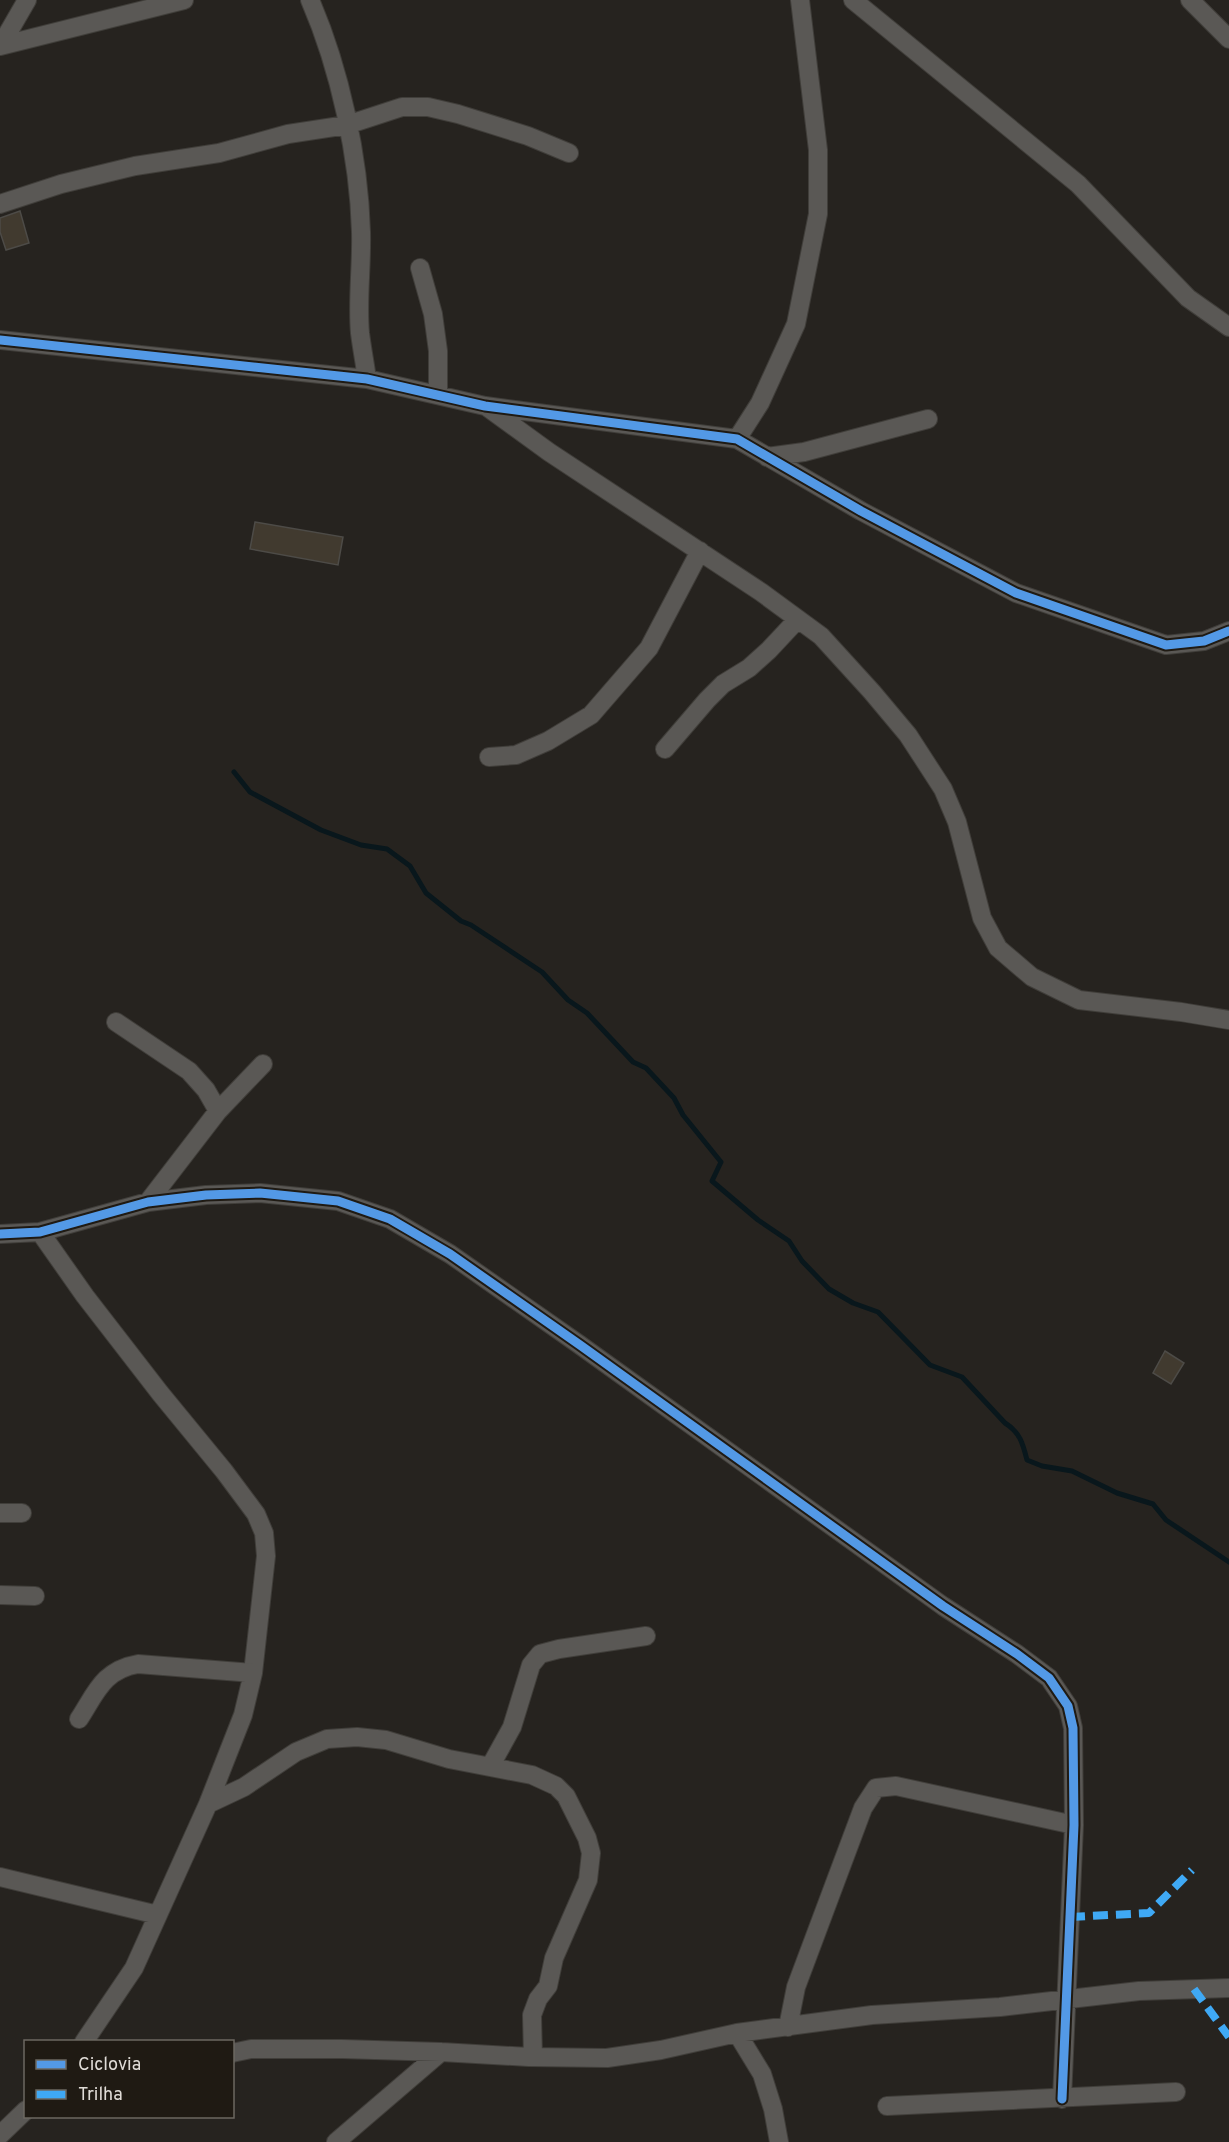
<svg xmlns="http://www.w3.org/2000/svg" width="1229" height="2142" viewBox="0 0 1229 2142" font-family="Overpass,sans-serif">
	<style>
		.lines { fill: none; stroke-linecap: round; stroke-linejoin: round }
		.stream { stroke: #09171c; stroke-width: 5 }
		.building { fill: #413a2f; stroke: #4d4b47; stroke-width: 1.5 }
		.minor-casing { stroke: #403e3a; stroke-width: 20 }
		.minor { stroke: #5a5855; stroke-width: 18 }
		.quiet { stroke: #3fa9f5; stroke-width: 8; stroke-dasharray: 15 8; stroke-linecap: butt }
		.cycleway-casing { stroke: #1f1a13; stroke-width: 13 }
		.cycleway { stroke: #5399e6; stroke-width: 9 }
	</style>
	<rect width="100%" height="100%" fill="#26231f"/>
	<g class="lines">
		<path class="stream" d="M234 772 250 792 321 830 361 845 387 849 410 866 426 893 461 921 471 925 542 972 568 1000 587 1013 633 1062 646 1068 674 1098 683 1115 721 1162 712 1181 758 1220 789 1241 802 1261 829 1289 853 1303 878 1312 930 1365 962 1377 1005 1423C1020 1432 1023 1444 1027 1460L1042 1466 1072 1471 1117 1493 1153 1504 1166 1520 1229 1562"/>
	</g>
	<path class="building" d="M20 211 29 243 6 250 0 232V218Z
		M255 522 343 537 338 565 250 549Z
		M1165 1351 1184 1363 1171 1384 1153 1373Z"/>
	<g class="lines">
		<g class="minor-casing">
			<path id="minor" d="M310 0C340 69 359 158 361 232 362 266 357 300 360 333 362 349 365 364 367 379
				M853 0 1078 184 1188 298 1229 327
				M1190 0 1229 39
				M1 45 27 0
				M0 46 184 0
				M0 204 61 184 135 166 219 153 288 134 347 125 402 107H428L458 114 528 136 569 153
				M420 268 433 314 438 351V393
				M0 340 367 379 485 406 737 439 861 511 1016 593 1166 645 1204 641 1229 631
				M487 407 549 452 761 592 821 636 872 692 908 735 943 789 957 822 982 918 998 948 1032 977 1079 1000 1181 1012 1229 1020
				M737 439 760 403 796 324 818 214V150L800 0
				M767 457 804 452 928 419
				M665 749 707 700 723 684 749 668 769 650 798 619
				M489 757 516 755 548 741 591 715 649 648 700 551
				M116 1022 189 1071 206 1090 218 1111
				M148 1202 218 1111 263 1064
				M40 1232 85 1296 160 1393 224 1471 256 1514 264 1533 266 1556 253 1673 243 1715 208 1804 134 1968 84 2042
				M0 1234 40 1232 148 1202 206 1195 260 1193 338 1201 390 1219 450 1254 580 1345 943 1606 1017 1654 1049 1678 1068 1706 1073 1728 1074 1825 1062 2099
				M0 1513H22
				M0 1595 35 1596
				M79 1719C96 1693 103 1670 138 1664L253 1673
				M491 1765 512 1727 531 1665 540 1654 559 1649 646 1636
				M208 1804 244 1787 296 1752 327 1739 357 1737 386 1740 449 1759 532 1775 556 1786 566 1796 587 1838 591 1853 588 1880 554 1958 548 1986 538 1999 532 2015 533 2057
				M0 1877 158 1915
				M788 2027 796 1987 863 1808 876 1788 896 1786 1074 1825
				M737 2033 762 2074 773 2109 779 2142
				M232 2053 251 2049H342L441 2052 529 2057 607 2058 661 2050 737 2033 872 2015 1000 2007 1139 1991 1229 1988
				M887 2106 1176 2092
				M0 2135 26 2110
				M336 2142 441 2052"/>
		</g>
		<use href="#minor" class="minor"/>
		<path class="quiet" d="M1070 1917 1149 1913 1192 1870
			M1194 1989 1229 2037"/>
		<g class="cycleway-casing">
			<path id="cycleway" d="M0 340 367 379 485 406 737 439 861 511 1016 593 1166 645 1204 641 1229 631
				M0 1234 40 1232 148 1202 206 1195 260 1193 338 1201 390 1219 450 1254 580 1345 943 1606 1017 1654 1049 1678 1068 1706 1073 1728 1074 1825 1062 2099"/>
		</g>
		<use href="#cycleway" class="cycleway"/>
	</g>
	<rect x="24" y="2040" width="210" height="78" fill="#1f1a13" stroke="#6c6861" stroke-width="1.5"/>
	<rect x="36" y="2060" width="30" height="9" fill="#5399e6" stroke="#6c6861" stroke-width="1.5"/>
	<text x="78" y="2070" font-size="18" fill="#e0dcd7">Ciclovia</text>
	<rect x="36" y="2090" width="30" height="9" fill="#3fa9f5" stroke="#6c6861" stroke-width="1.5"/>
	<text x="78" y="2100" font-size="18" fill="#e0dcd7">Trilha</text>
</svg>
